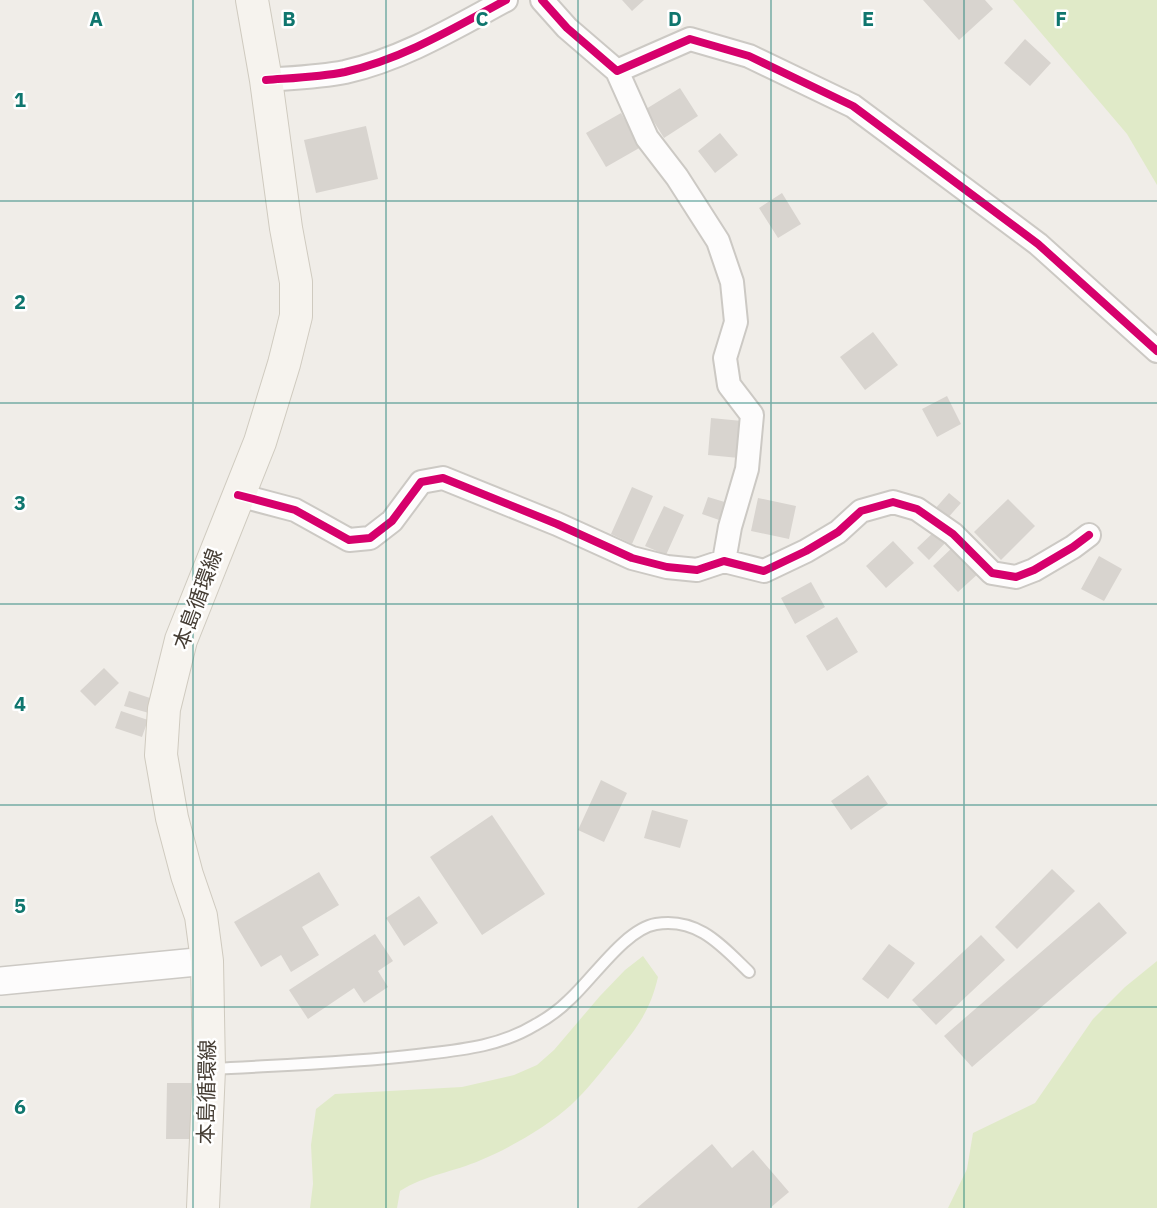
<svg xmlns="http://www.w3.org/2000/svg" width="1157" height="1208" viewBox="0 0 1157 1208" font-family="'IBM Plex Sans','Noto Sans JP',sans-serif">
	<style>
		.green { fill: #e0eac8 }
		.building { fill: #d8d4cf }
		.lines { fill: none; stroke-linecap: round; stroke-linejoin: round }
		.service-casing { stroke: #ccc9c4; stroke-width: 14 }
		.minor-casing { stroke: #ccc9c4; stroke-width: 26 }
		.tertiary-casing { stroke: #ccc9c4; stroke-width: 30 }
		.secondary-casing { stroke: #cfcabf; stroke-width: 34 }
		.service { stroke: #fdfcfc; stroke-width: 10 }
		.minor { stroke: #fdfcfc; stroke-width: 22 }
		.tertiary { stroke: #fdfcfc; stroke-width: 27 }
		.secondary { stroke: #f6f3ee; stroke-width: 32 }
		.cycleway-casing { stroke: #fff; stroke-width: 11 }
		.cycleway { stroke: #d6006c; stroke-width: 8 }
		.grid { fill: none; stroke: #0f766e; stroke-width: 1.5; stroke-opacity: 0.55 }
		.labels { text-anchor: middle; stroke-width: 5; stroke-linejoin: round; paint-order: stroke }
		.street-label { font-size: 21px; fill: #453d34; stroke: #fff }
		.grid-label { font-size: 20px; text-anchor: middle; font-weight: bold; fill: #0f766e; stroke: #fff; stroke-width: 5; stroke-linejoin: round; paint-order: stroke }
	</style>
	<rect width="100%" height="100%" fill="#f0ede8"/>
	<path class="green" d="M1013 0H1157V185L1127 134Z
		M643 956 658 977C650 1012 636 1029 614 1056 600 1073 587 1090 571 1105 548 1126 510 1148 481 1160 454 1172 425 1175 400 1191L397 1208H310L313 1184 311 1145 316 1109 335 1094 462 1087 514 1075 537 1065 554 1050 600 996 625 970Z
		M1157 961V1208H948L967 1169 973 1133 1035 1103 1093 1019 1125 987Z"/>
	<path class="building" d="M622 0H644L632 11Z
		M923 0H985L993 9 959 40Z
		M1025 39 1051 63 1030 86 1004 63Z
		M680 88 698 116 664 138 646 109Z
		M621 113 641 147 606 167 586 133Z
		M366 126 378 179 316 193 304 140Z
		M720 133 738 155 715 173 698 151Z
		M782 193 801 224 778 238 759 208Z
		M873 332 898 365 865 390 840 357Z
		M947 396 961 424 937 437 922 409Z
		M711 418 742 421 739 458 708 455Z
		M632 487 653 496 632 544 611 534Z
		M949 493 961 503 946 520 934 510Z
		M708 497 728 503 722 521 702 514Z
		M758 498 796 506 789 539 751 531Z
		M1008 499 1035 526 1001 560 974 532Z
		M664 506 684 515 666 555 645 546Z
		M937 529 948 540 929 560 917 548Z
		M893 541 914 563 886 588 866 566Z
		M954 546 980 572 958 592 933 566Z
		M1099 556 1122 569 1104 601 1081 589Z
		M811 582 825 607 795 624 781 598Z
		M837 617 858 652 827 671 806 636Z
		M104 668 119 683 95 706 80 691Z
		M129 691 153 699 149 713 124 706Z
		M121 711 148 720 142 737 115 728Z
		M868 775 888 804 851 830 831 801Z
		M601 780 627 793 604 842 578 830Z
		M652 810 688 820 680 848 644 838Z
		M492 815 545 894 482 935 430 857Z
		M1052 869 1075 891 1017 949 995 927Z
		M319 872 339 905 302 927 319 955 291 972 281 955 261 967 234 922Z
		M419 896 438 923 404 946 386 918Z
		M1099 902 1127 933 972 1067 944 1036Z
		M375 934 393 961 378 971 388 987 364 1003 354 988 308 1019 289 990Z
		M981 935 1005 960 936 1025 912 1000Z
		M889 944 915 963 888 999 862 979Z
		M167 1083H197L196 1139H166Z
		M712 1144 732 1168 753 1150 789 1192 770 1208H637Z"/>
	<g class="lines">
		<g class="service-casing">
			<path id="service" d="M212 1069C281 1065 349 1063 417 1055 459 1050 499 1047 535 1025 546 1019 559 1010 568 1001 592 980 625 929 656 924 698 917 722 946 749 972"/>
		</g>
		<g class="minor-casing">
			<path id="minor" d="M542 0 567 28 617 71 690 39 749 56 853 106 1038 244 1157 351
				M617 71 647 138 677 177 718 241 732 282 736 322 725 358 729 385 752 415 747 469 730 527 724 561
				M266 80C292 78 320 77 345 72 403 59 454 28 506 0
				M238 495 295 510 349 540 370 538 392 521 421 482 443 478 557 524 632 558 667 567 697 570 724 561 764 571 806 551 838 532 861 511 893 502 917 509 953 534 992 573 1016 577 1034 570 1073 547 1089 535"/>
		</g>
		<g class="tertiary-casing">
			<path id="tertiary" d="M0 981 207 961"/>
		</g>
		<g class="secondary-casing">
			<path id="secondary" d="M203 1208 209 1069 207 961 201 916 187 875 172 818 161 755 164 709 181 640 260 442 284 364 296 316V282L286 228 266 80 252 0"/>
		</g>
		<use href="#service" class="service"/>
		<use href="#minor" class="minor"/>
		<use href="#tertiary" class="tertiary"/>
		<use href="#secondary" class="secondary"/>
		<g class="cycleway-casing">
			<path id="cycleway" d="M542 0 567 28 617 71 690 39 749 56 853 106 1038 244 1157 351
				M266 80C292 78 320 77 345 72 403 59 454 28 506 0
				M238 495 295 510 349 540 370 538 392 521 421 482 443 478 557 524 632 558 667 567 697 570 724 561 764 571 806 551 838 532 861 511 893 502 917 509 953 534 992 573 1016 577 1034 570 1073 547 1089 535"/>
		</g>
		<use href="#cycleway" class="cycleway"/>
	</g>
	<path class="grid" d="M193 0V1208M386 0V1208M578 0V1208M771 0V1208M964 0V1208M0 201H1157M0 403H1157M0 604H1157M0 805H1157M0 1007H1157"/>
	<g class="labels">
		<g class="street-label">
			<text transform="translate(198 599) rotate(-70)" y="7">本島循環線</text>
			<text transform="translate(207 1092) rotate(-89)" y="7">本島循環線</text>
		</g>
	</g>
	<g class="grid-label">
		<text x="96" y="26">A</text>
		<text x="289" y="26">B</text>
		<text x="482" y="26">C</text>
		<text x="675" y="26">D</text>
		<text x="868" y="26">E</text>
		<text x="1061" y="26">F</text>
		<text x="20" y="107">1</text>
		<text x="20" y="309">2</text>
		<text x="20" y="510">3</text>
		<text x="20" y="711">4</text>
		<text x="20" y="913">5</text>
		<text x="20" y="1114">6</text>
	</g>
</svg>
